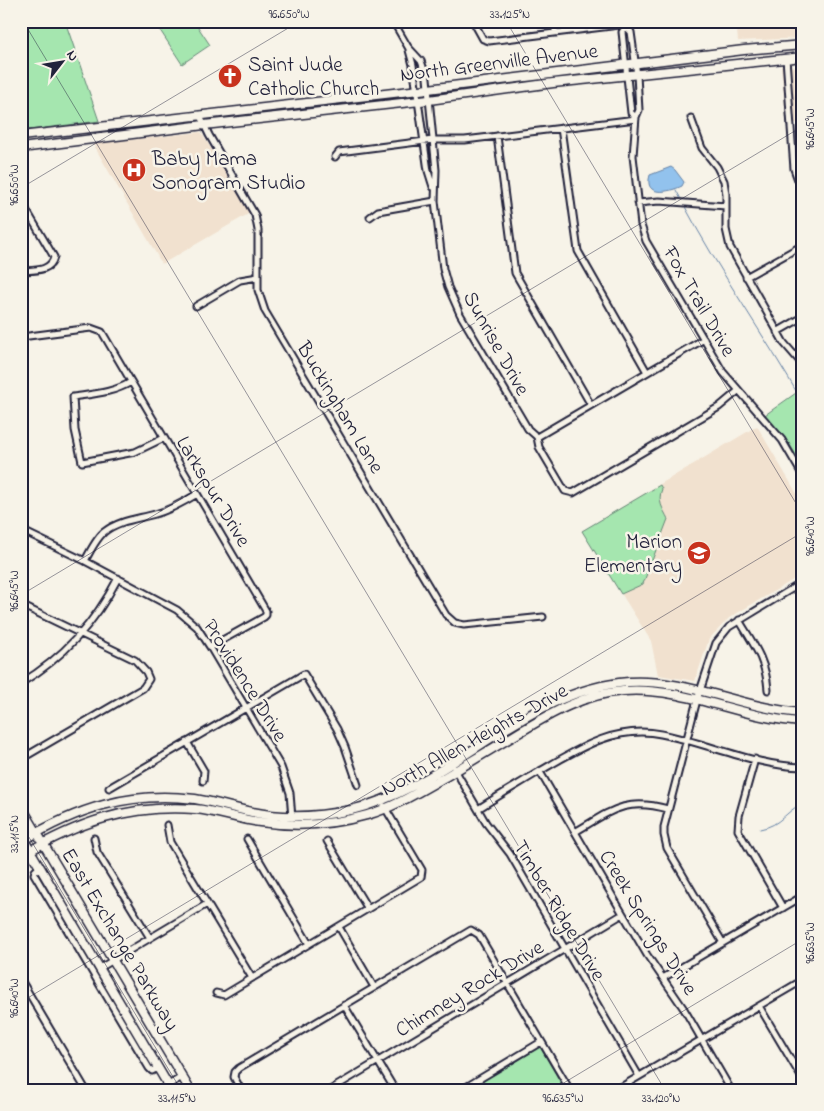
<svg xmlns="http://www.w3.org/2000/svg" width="824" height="1111" viewBox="0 0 824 1111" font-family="'Indie Flower',sans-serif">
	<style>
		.built { fill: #f1e1cf }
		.green { fill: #a5e6af; stroke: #648475 }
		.water { fill: #92c2ed; stroke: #6582a6 }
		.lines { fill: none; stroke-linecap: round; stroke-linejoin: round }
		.stream { stroke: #6582a6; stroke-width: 1 }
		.minor-casing { stroke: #22223b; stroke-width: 9 }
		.secondary-casing { stroke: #22223b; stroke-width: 11 }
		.minor { stroke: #f7f3e8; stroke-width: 5 }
		.secondary { stroke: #f7f3e8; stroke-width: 8 }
		.ticks { fill: none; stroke: #22223b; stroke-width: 1; stroke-opacity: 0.45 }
		.labels { text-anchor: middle; stroke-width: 5; stroke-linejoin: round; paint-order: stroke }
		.street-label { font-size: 21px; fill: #22223b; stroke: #f7f3e8 }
		.poi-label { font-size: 21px; fill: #22223b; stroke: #f7f3e8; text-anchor: start }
		.neatline { fill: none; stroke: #22223b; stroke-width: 2 }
		.ticks-label { font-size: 12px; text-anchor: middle; fill: #22223b }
	</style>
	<rect width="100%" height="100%" fill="#f7f3e8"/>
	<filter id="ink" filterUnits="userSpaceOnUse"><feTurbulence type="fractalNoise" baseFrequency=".02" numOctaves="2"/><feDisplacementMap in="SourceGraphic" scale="10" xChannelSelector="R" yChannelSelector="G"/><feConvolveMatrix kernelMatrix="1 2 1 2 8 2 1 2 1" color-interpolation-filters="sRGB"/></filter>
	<g filter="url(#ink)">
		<path class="built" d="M736 21H803V38L738 41Z
			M781 66 803 67V123H791L786 117Z
			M201 132 250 213 162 264 93 144Z
			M757 426 803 504V574L729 618 709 639 695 681 658 675 651 641 582 531Z"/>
		<path class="green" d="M21 21H65L99 121 21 131Z
			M160 21H194L210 45 182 64 156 24Z
			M803 388V467L789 443 765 415Z
			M660 485 662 489C657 501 663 509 668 519L643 584 621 594 582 531Z
			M540 1047 565 1090H468Z"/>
		<path class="water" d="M671 167 675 170 684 182 682 186C670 192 643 198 650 175Z"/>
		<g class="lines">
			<path class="stream" d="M676 190 682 201
				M684 205C720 273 765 336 803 403
				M760 829C782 825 784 812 803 803"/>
			<g class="minor-casing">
				<path id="minor" d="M393 21 408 47 421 61 427 78 436 170 435 201 443 269 448 287 460 314 528 429 537 437 539 447 565 491 573 493 719 407 738 391
					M473 21 483 39 489 41 652 21
					M552 21 556 33
					M626 21V27L631 32 637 75 639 110 636 117 633 156 641 225 646 241 723 372 782 440 803 476
					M626 27 622 32 631 113 636 117
					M409 50 413 65 428 171 433 187
					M786 58 794 169 798 180 803 182
					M200 116 209 135 255 215 258 230V290L265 311 446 615 455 623 464 625 543 617
					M691 118 702 148 717 167 724 181 726 194V229L730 247 784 343 803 365
					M561 128 578 251 647 372
					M497 136 515 273 591 405
					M335 157 339 152 433 140H465L636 119
					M21 201 54 257C51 272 33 270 21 271
					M638 203 659 201 726 206
					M370 217 378 211 435 201
					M746 277 803 245
					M196 306 240 280 258 277
					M777 332 803 317
					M21 337 91 328 102 332 266 611V615L264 617 210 647
					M131 382C113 393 93 394 73 397L75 430 82 462 135 452 164 438
					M537 437 704 339
					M21 530 85 561 177 610 197 627 210 647 281 767 290 793 292 818
					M85 561C90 551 96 539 104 532 119 520 138 519 155 514 170 510 184 502 197 494
					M21 605 135 660 146 672 149 679 143 688 21 759
					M739 620C754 645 766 660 768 690
					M21 683C63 658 96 621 118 578
					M187 742 204 771 203 781
					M755 759 739 816 738 830 783 908
					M454 768 486 823 510 854 639 1076
					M540 772 647 955 684 1009 731 1090
					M109 788 304 674 337 729 345 747 358 785
					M478 809C498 796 519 784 540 771 578 749 615 725 661 734 708 743 755 766 803 767
					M167 825 170 842 252 978
					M575 832C611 811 625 797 668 809
					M94 838 97 852 150 938
					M247 839 309 944
					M327 841 368 909
					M40 867 35 871 34 874 149 1068 152 1071 158 1068
					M339 927 374 987
					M723 943 667 848 664 835V827L697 700 716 643 729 627 803 582
					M100 968 207 904
					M663 978 803 896
					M21 980 86 1090
					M216 993 224 995 421 877 422 870 384 806
					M344 1005 395 1090
					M759 1006 803 1080
					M160 1090 182 1077
					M241 1090 234 1077 235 1072 239 1068 471 930 479 935 570 1090
					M330 1090 623 914
					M461 1090 541 1042
					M616 1090 803 980"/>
			</g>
			<g class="secondary-casing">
				<path id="secondary" d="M21 136 428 89 744 50 803 45
					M21 148 204 125 429 100 553 83 803 57
					M21 806 190 1090
					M21 835 171 1090
					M21 842C77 808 129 791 195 799 214 802 233 808 252 812 284 819 318 817 351 810 448 787 518 696 619 683 682 675 741 709 803 713
					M21 856C76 823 129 804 195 809 217 811 238 819 260 822 296 827 332 825 367 815 395 807 420 791 445 777 470 762 495 747 520 732 553 712 585 694 623 691 685 686 742 719 803 722"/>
			</g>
			<use href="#minor" class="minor"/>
			<use href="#secondary" class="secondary"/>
		</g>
	</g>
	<path class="ticks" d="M23 21 665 1090M506 21 803 515M21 188 300 21M21 595 803 126M21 824 181 1090M21 1002 803 532M552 1090 803 939"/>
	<defs>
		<g id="church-disc" transform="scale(1.25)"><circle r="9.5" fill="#c8321e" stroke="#f7f3e8"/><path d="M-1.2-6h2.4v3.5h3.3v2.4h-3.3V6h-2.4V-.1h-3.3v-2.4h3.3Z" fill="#fff"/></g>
		<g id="hospital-disc" transform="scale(1.25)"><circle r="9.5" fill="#c8321e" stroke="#f7f3e8"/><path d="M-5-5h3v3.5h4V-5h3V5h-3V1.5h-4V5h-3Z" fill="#fff"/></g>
		<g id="school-disc" transform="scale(1.25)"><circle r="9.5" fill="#c8321e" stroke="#f7f3e8"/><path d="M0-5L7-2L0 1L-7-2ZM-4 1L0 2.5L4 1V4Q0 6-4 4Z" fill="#fff"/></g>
	</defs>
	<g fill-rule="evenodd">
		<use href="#church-disc" x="230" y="76"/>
		<use href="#hospital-disc" x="134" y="170"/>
		<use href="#school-disc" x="699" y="553"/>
	</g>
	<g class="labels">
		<g class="street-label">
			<text transform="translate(499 62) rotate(-7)" y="7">North Greenville Avenue</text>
			<text transform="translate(700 301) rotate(60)" y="7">Fox Trail Drive</text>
			<text transform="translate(497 343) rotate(61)" y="7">Sunrise Drive</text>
			<text transform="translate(341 407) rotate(59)" y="7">Buckingham Lane</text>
			<text transform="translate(214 491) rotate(59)" y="7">Larkspur Drive</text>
			<text transform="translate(246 680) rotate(58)" y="7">Providence Drive</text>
			<text transform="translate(474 739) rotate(-29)" y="7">North Allen Heights Drive</text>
			<text transform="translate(560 910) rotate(59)" y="7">Timber Ridge Drive</text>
			<text transform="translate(649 922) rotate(58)" y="7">Creek Springs Drive</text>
			<text transform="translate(121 939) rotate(59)" y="7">East Exchange Parkway</text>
			<text transform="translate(469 988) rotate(-31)" y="7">Chimney Rock Drive</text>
		</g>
		<g class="poi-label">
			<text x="248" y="71">Saint Jude<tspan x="248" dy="24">Catholic Church</tspan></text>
			<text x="152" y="165">Baby Mama<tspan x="152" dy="24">Sonogram Studio</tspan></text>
			<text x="682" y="548" text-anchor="end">Marion<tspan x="682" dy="24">Elementary</tspan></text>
		</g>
	</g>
	<rect width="824" height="1111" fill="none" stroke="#f7f3e8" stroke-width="55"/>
	<g transform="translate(62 62) rotate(59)" stroke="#f7f3e8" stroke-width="4" paint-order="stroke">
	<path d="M0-4L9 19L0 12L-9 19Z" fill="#22223b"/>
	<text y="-8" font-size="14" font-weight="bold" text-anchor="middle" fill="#22223b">N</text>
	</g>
	<rect x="28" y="28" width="768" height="1056" class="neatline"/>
	<g class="ticks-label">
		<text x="289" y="18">96.650°W</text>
		<text x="510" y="18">33.125°N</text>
		<text transform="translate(810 129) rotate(-90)" y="4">96.645°W</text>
		<text transform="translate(14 185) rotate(-90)" y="4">96.650°W</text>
		<text transform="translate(810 536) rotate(-90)" y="4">96.640°W</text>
		<text transform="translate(14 591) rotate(-90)" y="4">96.645°W</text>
		<text transform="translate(14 834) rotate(-90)" y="4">33.115°N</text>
		<text transform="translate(810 943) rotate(-90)" y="4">96.635°W</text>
		<text transform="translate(14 998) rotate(-90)" y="4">96.640°W</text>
		<text x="177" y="1102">33.115°N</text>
		<text x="563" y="1102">96.635°W</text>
		<text x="661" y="1102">33.120°N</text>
	</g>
</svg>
